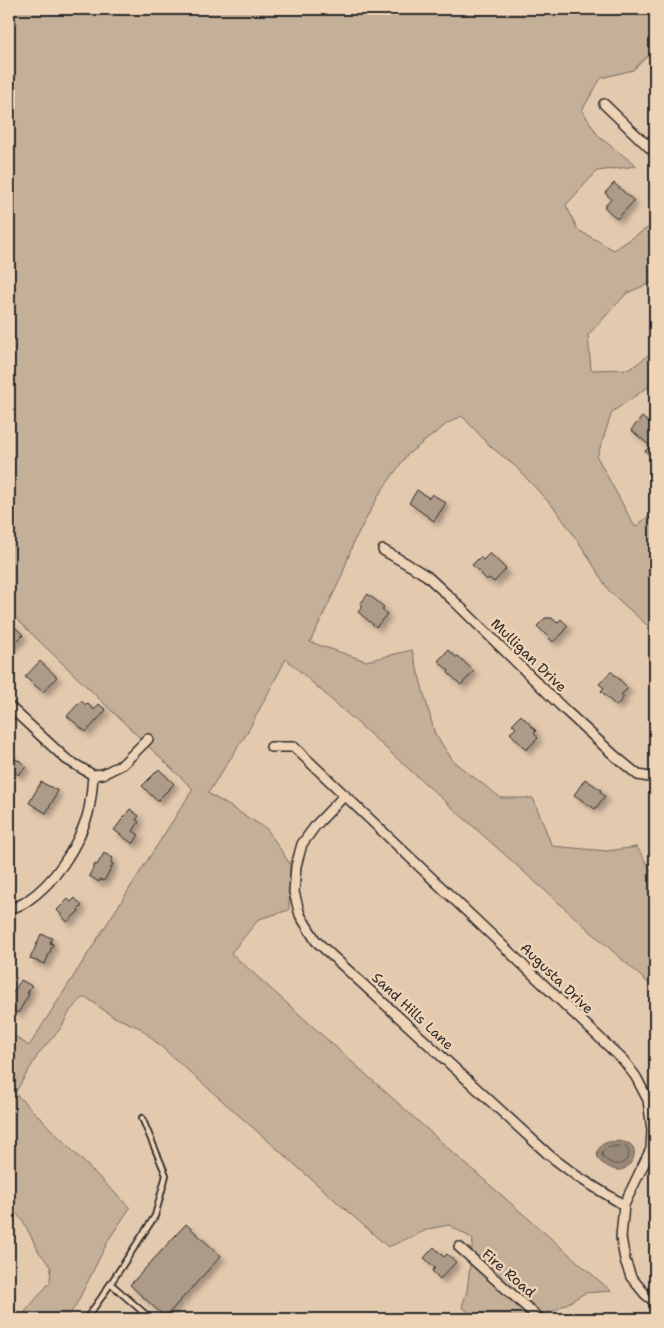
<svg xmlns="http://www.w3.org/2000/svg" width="664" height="1328" viewBox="0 0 664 1328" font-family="'Shantell Sans',sans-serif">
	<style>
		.green { fill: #c4af98; stroke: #786d62 }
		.water { fill: #988877; stroke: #6c6359 }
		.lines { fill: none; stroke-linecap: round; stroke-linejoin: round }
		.shore { stroke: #575049; stroke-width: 1 }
		.building { fill: #ad9a87; stroke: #2b2b2b; filter: url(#shadow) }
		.lane-casing { stroke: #2b2b2b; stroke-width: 8 }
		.street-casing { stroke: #2b2b2b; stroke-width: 12 }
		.lane { stroke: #efd3b6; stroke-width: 4.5 }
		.street { stroke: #efd3b6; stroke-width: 9 }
		.labels { text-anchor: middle; stroke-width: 5; stroke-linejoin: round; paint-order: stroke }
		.street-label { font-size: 14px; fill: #2b2b2b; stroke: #efd3b6 }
	</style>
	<defs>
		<filter id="shadow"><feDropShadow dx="4.5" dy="4.5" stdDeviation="2.5" flood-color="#0004"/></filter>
	</defs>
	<rect width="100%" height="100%" fill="#e3c9ae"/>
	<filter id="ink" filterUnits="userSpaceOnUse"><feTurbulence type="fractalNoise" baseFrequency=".02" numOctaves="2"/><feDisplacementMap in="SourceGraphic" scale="10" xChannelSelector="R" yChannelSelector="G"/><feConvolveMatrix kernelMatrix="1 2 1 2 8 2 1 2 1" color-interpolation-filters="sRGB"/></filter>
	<g filter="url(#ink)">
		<path class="green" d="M9 9H654L653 51 633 70 601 78 582 110 599 137 637 166 597 171 566 205 578 230 614 250 655 223V281L627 293 588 335 591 370 630 369 655 350V388L648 387 612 412 597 457 635 527 655 511V630L649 627 609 591 584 550 556 510 515 466 490 446 462 416 448 423 407 455 380 493 354 541 341 578 310 642 366 661 412 650 435 734 454 762 501 798H533L552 846 607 851 637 847 653 874 655 873V989L286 659 247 733 208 793 267 829 290 864 289 910 259 919 231 953 458 1157 611 1291 585 1293 556 1310 532 1319H478L462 1307 467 1291 473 1239 449 1225 429 1229 388 1247 140 1028 112 1016 87 998H82L70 1011 61 1028 39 1053 15 1093 130 1208 109 1239 75 1307 66 1319H19L50 1282 51 1267 39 1252 23 1221 9 1205V1032L29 1046 193 789 9 612Z"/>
		<path class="water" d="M618 1141C622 1142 626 1142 630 1144 640 1151 631 1169 620 1170 614 1171 607 1166 602 1163 595 1158 596 1149 603 1144 608 1141 613 1142 618 1141Z"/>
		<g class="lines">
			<path class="shore" d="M618 1146 626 1147 629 1152C627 1169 610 1167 602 1155 603 1147 611 1147 618 1146Z"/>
		</g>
		<path class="building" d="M614 183 634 201 617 219 604 207 611 199 605 193Z
			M642 417 655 428V460L645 451 650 446 631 430Z
			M417 490 429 498 432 494 446 503 434 521 409 503Z
			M490 553 506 569 494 582 489 578 487 580 472 565 480 557 483 560Z
			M368 594 384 607 382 610 387 614 376 627 358 612 363 606 360 604Z
			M545 618H552L557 623 561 619 568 626 564 630 565 631 553 642 537 626Z
			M9 621 23 635 9 649Z
			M448 650 456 657 458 656 474 671 461 685 448 673 449 671 438 661Z
			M40 661 57 677 43 692 25 677Z
			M611 671 628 688 621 695 624 697 616 706 601 691 604 688 599 684Z
			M81 701 86 705 87 703 94 710 99 704 106 710 86 732 67 716Z
			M521 715 536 731 534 733 538 738 526 750 510 733 516 728 512 724Z
			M9 752 18 761 19 760 26 767 18 775 9 766Z
			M159 769 174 784 157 801 142 786Z
			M585 779 601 790 600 792 605 796 595 809 574 795Z
			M41 782 58 791 46 813 29 803Z
			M130 809 139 816 136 820 139 822 133 831 139 835 133 844 114 830Z
			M104 853 113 858 111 863 113 864 104 881 100 879 99 882 89 876 95 864 97 865Z
			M75 898 82 906 78 910 79 911 67 922 57 910 68 899 71 902Z
			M41 934 52 938 50 943 53 944 45 964 30 959Z
			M21 980 32 986 27 993 29 994 18 1013 9 1007V992L12 994Z
			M186 1224 221 1256 165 1317 130 1285Z
			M434 1247 444 1257 447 1254 456 1262 440 1279 432 1271 435 1268 424 1258Z"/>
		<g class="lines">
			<g class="lane-casing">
				<path id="lane" d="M111 1284 151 1319
					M86 1319 101 1298 155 1216 166 1175 142 1118
					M369 1319 373 1318 418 1319"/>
			</g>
			<g class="street-casing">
				<path id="street" d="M604 104 655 153
					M648 146 655 136
					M383 550 409 565 427 576 454 601 565 710 615 756 638 775 655 778
					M9 706 66 759 93 775 103 774 123 764 148 739
					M271 747H294L624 1061 636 1077 648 1100 652 1130 651 1149 624 1205 621 1237 625 1260 631 1277 645 1294 655 1302
					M345 795 316 825 302 844 296 866 294 892 300 915 316 941 549 1155 578 1177 624 1205
					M9 909C15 907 22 905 27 901 55 882 76 849 87 817 91 804 92 789 93 775
					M459 1247 540 1319"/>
			</g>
			<use href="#lane" class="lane"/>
			<use href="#street" class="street"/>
		</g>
	</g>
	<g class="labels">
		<g class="street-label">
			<text transform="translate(529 655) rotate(44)" y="5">Mulligan Drive</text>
			<text transform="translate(557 978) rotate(44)" y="5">Augusta Drive</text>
			<text transform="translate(413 1011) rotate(43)" y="5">Sand Hills Lane</text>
			<text transform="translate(509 1273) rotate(41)" y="5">Fire Road</text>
		</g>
	</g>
	<rect width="664" height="1328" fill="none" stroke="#efd3b6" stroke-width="30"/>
	<rect x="15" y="15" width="634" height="1298" fill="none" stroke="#2b2b2b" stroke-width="2" filter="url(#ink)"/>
</svg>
